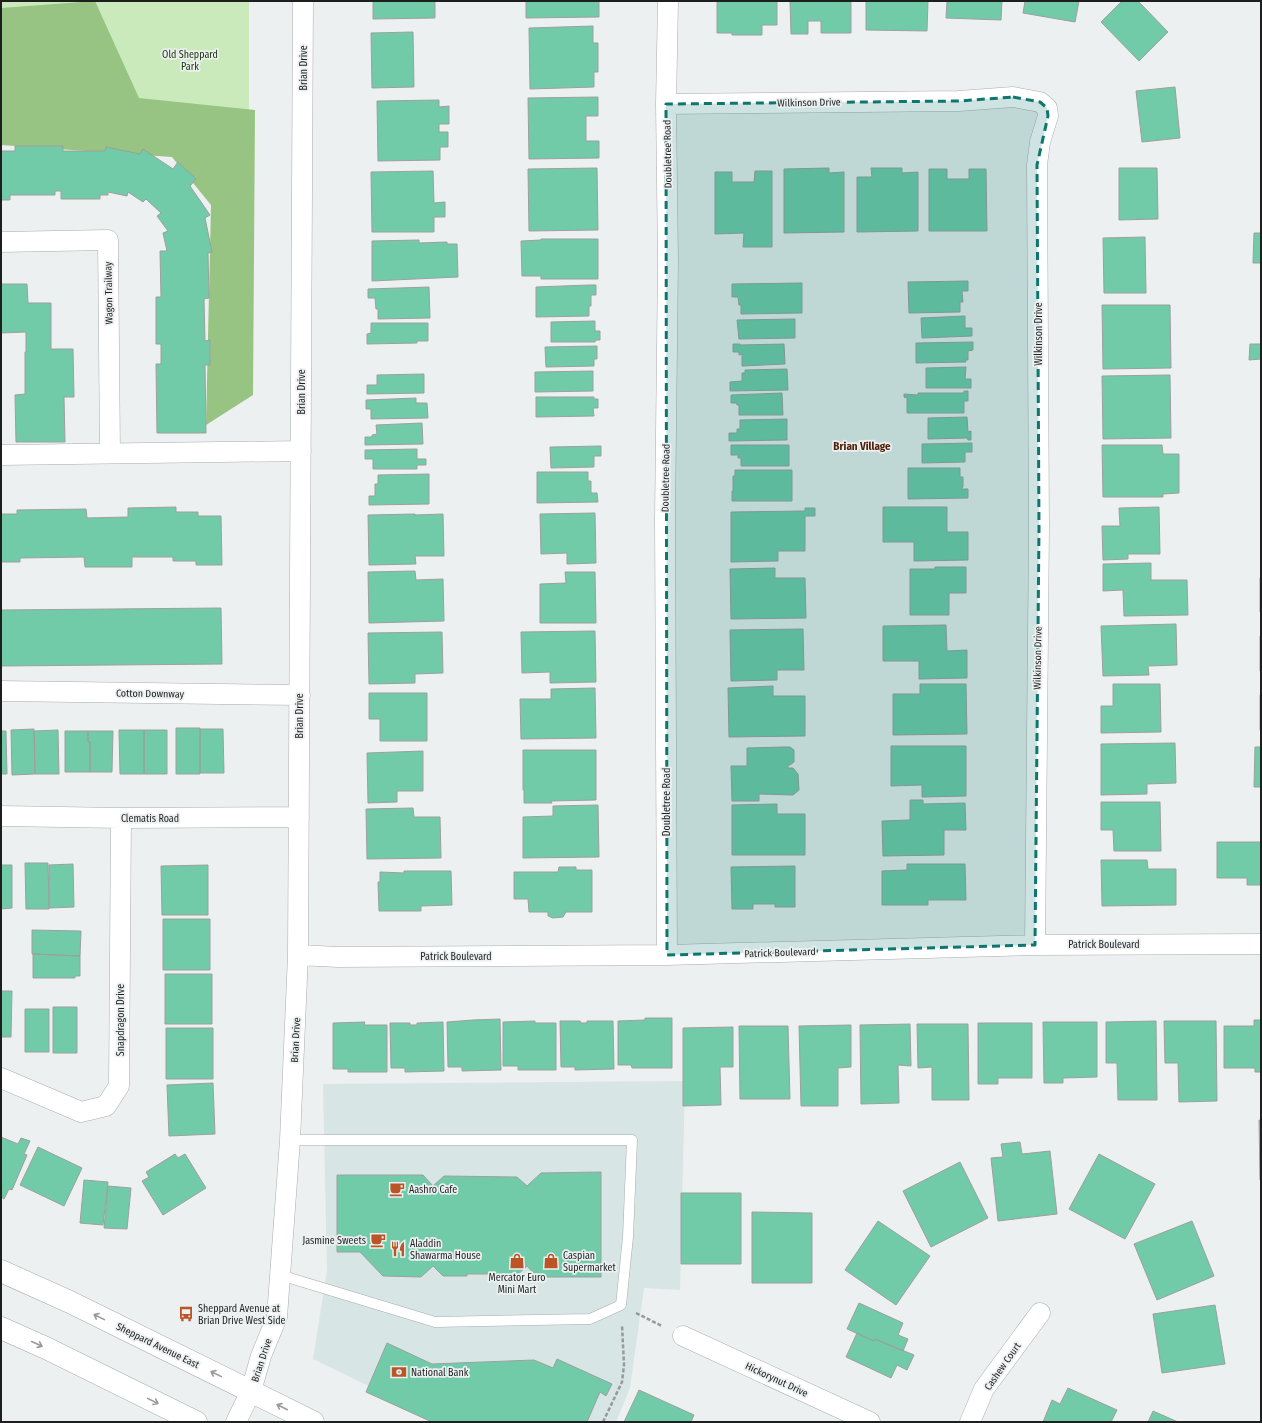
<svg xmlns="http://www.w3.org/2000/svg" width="1262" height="1423" viewBox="0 0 1262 1423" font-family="'Fira Sans Condensed',sans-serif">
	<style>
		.built { fill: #d7e5e5 }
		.green { fill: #caeabb }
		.forest { fill: #97c482 }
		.building { fill: #71cba9; stroke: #9ca09e }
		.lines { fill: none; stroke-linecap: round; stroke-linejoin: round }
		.service-casing { stroke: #a9adad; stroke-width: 11 }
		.minor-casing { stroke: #a9adad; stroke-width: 21 }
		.secondary-casing { stroke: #a9adad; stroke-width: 23 }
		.path { stroke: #969a9a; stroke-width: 2.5; stroke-dasharray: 4 2; stroke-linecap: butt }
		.service { stroke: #fff; stroke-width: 10 }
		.minor { stroke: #fff; stroke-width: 20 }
		.secondary { stroke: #fff; stroke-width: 22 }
		.oneway { stroke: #999a9a }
		.marked { fill: #0f766e; fill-opacity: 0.2; stroke: #0f766e; stroke-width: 3; stroke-dasharray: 8 5; stroke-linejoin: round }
		.labels { text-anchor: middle; stroke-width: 3.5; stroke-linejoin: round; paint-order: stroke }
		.park-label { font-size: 10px; fill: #163204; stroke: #ecf0f0 }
		.street-label { font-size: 10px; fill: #1d1f1f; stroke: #ecf0f0 }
		.poi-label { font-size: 10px; fill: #1d1f1f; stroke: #ecf0f0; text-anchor: start }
		.neighbourhood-label { font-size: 11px; font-weight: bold; fill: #52210b; stroke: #ecf0f0 }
	</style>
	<rect width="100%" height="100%" fill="#ecf0f0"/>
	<path class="built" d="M685 1081 680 1290 644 1288 630 1388 616 1422H443L313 1359 327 1271 323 1084Z"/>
	<path class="green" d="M1 1H249V133L1 112Z"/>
	<path class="forest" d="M95 1 139 98 255 110 253 395 206 425 211 205 172 157 1 145V8Z"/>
	<path class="building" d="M373 1H435V18L373 19Z
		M526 1H599V17L526 18Z
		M717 1H777V25H762V35H732V33H717Z
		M790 1H851V33H821V21H808V34H791Z
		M866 1H928L927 31 866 30Z
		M947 1H1002L1001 20 946 18Z
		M1025 1H1079L1075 22 1023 13Z
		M1122 1H1138L1168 32 1139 61 1101 22Z
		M593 26V43H598V72H594V87L530 89 529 28Z
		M413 32 414 87 372 88 371 33Z
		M1175 87 1180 138 1142 142 1136 91Z
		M598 97V116H586V141H599V158L529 159 528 98Z
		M439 100V107L449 106V124H439V132H448V147H440V160L378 161 377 101Z
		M15 146H63V151H105L106 147 140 154 143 149 173 169 178 162 196 179 190 186 210 215 205 218 212 252 208 253 209 298 204 299 205 341 210 340V365H205L206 433H157L156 364H161V344H156V297H161L160 251H167L163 233 168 231 157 216 161 213 146 199 143 202 128 192 127 196 108 192V195H100V199H61V191H55V195H10V200H1V151H15Z
		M597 168 598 230 529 231 528 169Z
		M829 168V173L844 172V232L784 233V169Z
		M871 168H902V173L918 172V231L857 232V177H872Z
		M1119 168H1157L1158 219 1119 220Z
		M929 169H947V179H969V169H986L987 231H929Z
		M433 171 434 203 445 202V217H434V232H372L371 172Z
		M755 171H772V247H743L744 233 715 234V172H732V182H754Z
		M1254 233H1261V263H1253Z
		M1145 237 1146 293H1104L1103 238Z
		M541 239H598V279H541V276H522L521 241 541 240Z
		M419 240V243L447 242V244H457L458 277 372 281V241Z
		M968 281V291H962L963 302H960V312L909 313 908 282Z
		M802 283V313L741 314V305H739L738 297H732V284Z
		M1 284H27L28 303H51V349H73L74 397H64L65 442H16L15 395 25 394V352H26V332L1 333Z
		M589 285H596V295H591V306H589V316L536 317V287Z
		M429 287 430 318 378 319V309H376L375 298H368V289Z
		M1102 305H1170L1171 368 1103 369Z
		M965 316V328H972V336L922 338 921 318Z
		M795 319V338L739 339 737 320Z
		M595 321V331H600V340H596L595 342H551V322Z
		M371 323H428V341H417V343L367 344V334L371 333Z
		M973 342V350L968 351V360H965L966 362 916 363V343Z
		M733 344H740V345L784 344 785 364 742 366V354L739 355V352H733Z
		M1250 344H1261V359L1249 360Z
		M597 346V359H594V366L546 367 545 347Z
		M966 367 965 379H971V388H926V368Z
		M787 369 788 390 730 391V382L742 381V373H745V370Z
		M593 371V391L535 392V372Z
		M424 374V393L367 394V385H377V375Z
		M1170 375 1171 438 1103 439 1102 376Z
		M964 391H968V401H964V413H907V398L904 397V394L918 395V393H964Z
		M782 393 783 415H739V405H737L736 403H731V395Z
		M536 397H594V399H598V408H593L594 416 536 417Z
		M416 398V403H427L428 418 371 419V409H366V400Z
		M967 417 968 432 971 431V440H968L967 438 928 439V418Z
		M787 419V440L729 441V433H737V429H740V420Z
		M422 423 423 444 365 445V437H372V435L377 434 376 425Z
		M972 443V452H965V462L922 463V444Z
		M731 445H789V466H741V458H738V455H731Z
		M1102 445H1162L1163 454H1179V493L1163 494V497H1103Z
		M601 446V456H594V467L551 468 550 447Z
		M417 449V459H426V465H417V469H373V459H365V450Z
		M908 468H960V477H963V487L961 489H968V498L908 499Z
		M735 470H792V501H732V491H733V476H735Z
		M537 472H588V481H591V493H597L598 502 537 503Z
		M429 474V504L369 505V496H375V484H378V475Z
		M176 507V512H198V516H221L222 565H196V561H173V557H132V567H85L84 557 20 558V562H1V514H17V510L86 509 87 518 128 517V508Z
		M883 507H947V532H968V560L914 561V542H883Z
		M1159 507 1160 554H1128V559L1103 560 1102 526H1120L1119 508Z
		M805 508H815V516H805V551H778V561L731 562V512L805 511Z
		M595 513 596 563 567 564V553L541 554 540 514Z
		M415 514V515L443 514 444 556H415L416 564 369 565 368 515Z
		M1151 563V580H1187L1188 615 1124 616 1123 590 1103 591V564Z
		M935 567H966V593H949V615H910V569H935Z
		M775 568V578H805L806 618 731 619 730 569Z
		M415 571 416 580 443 579 444 621 369 623 368 572Z
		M565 572H595L596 623H540V584L566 583Z
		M1260 578H1261V612H1260Z
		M221 608 222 664 1 666V610Z
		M1176 624 1177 665 1148 666 1149 675 1103 676 1101 626Z
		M946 625 947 651 967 650V678L919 679V661H883V626Z
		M803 629 804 670H777V680L731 681 730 630Z
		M595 631 596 682 550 683V672L522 673 521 632Z
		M442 632 443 673 415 674V683L369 684 368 633Z
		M1260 636H1261V671H1260Z
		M920 684H966L967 734 893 735V694H920Z
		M1113 684H1160L1161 732 1101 733V706H1113Z
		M773 686V696H805V736L729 737 728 688Z
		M595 688 596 738 521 739 520 699H551V689Z
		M369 693H427V741H380V719H369Z
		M1260 695H1261V730H1260Z
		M176 728H200V774H176Z
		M34 729 35 774 12 775 11 730Z
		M200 729H223L224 773H200Z
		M58 730 59 774H35L34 731Z
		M119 730H144V774H120Z
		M144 730H167V774H144Z
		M1 731H6L7 774H1Z
		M65 731H88V742H90V772H65Z
		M88 731H113L112 772H90V742H88Z
		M1175 743 1176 783 1147 784V794L1101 795V744Z
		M891 746H966V796L922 797V785L891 786Z
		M783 747H790L794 750V762L790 765H788V768H793L798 774 799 790 793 795 759 794V801H732L731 766H747V748Z
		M1255 747H1261V787H1254Z
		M523 750H596V800L551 801 552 803H524V790H523Z
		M423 751V791H397V802L368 803 367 753Z
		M910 800H923V804L965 803 966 830H944V855L883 856 882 821 910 820Z
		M1101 802H1160L1161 851H1114L1113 830H1101Z
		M777 804V814H805V855H732V805Z
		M598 805 599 857 523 858V817L553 816V806Z
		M413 808 414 817H440L441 858 367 859 366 809Z
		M1217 842H1261V885H1247V878H1217Z
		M1101 860H1147L1148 869H1176V905L1102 906Z
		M25 863H48L49 909H26Z
		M73 864 74 907 49 908V865Z
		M907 864H965L966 900H928V905H882V871L907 870Z
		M1 865H12V908L1 909Z
		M208 865V915H162L161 866Z
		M795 866V907H775V904H753V909H732L731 867Z
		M559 867H576V870H592V912H566L563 917 553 918 548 916V912H529L528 899H514V872H558Z
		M404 871H451L452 905 421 906V911H379L378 882H380V872L404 873Z
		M163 919H210V970H163Z
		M32 930 81 931 80 956 32 954Z
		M33 954 80 956V976H75V978H33Z
		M165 974H212V1024H165Z
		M1 991H12L11 1037H1Z
		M53 1007H77V1053H53Z
		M25 1009H49V1052H25Z
		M645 1018H672V1068H632L631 1065H618V1021L645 1020Z
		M500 1019 501 1070 462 1071V1067H448L447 1022 473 1020Z
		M1254 1020H1261V1072H1255V1068H1224V1026H1254Z
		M535 1021V1023H556V1070H518V1066H503V1022Z
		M560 1021H580L581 1023H587V1021H613L614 1069 575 1070V1067H561Z
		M1156 1021 1157 1100H1118L1117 1063H1106V1022Z
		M1164 1021H1216L1217 1101 1179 1102 1178 1063H1165Z
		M365 1022 364 1025H387V1072H348V1069H333V1023Z
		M443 1022 444 1071 405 1072V1068H391L390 1023H410V1025H417V1023Z
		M1043 1022H1097V1077L1063 1078V1083H1044Z
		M978 1023H1032V1078H998V1084H978Z
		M910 1024 911 1066 898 1065 899 1103 861 1104 860 1025Z
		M917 1024H968L969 1100H932V1067L918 1068Z
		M851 1025V1067L838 1068V1106H801L799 1026Z
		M739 1026H788L790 1099H740Z
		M733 1027V1067H720L721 1105 683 1106V1028Z
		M166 1028H213V1079H166Z
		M213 1083 215 1134 169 1136 167 1085Z
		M1259 1120H1261V1180H1260Z
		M1 1137 18 1144 21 1138 30 1141 24 1154 27 1155 12 1190 9 1189 4 1199 1 1197Z
		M1020 1142 1022 1154 1050 1151 1057 1214 998 1221 991 1158 1003 1157 1001 1144Z
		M38 1147 82 1168 64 1206 20 1185Z
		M175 1154 178 1158 185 1154 206 1188 163 1215 142 1181 149 1177 146 1172Z
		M1099 1154 1155 1184 1125 1239 1069 1209Z
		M960 1162 988 1218 931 1247 903 1191Z
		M601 1172V1277H537L527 1266 516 1276H491V1274H467V1276H443L433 1266 421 1277 383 1276 360 1252H337V1175H423L433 1186 444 1176 517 1177 527 1186 541 1173Z
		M84 1180 108 1182 103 1225 80 1223Z
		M108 1186 131 1188 127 1229 104 1228Z
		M681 1193H741V1264H681Z
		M752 1212 812 1213V1283H752Z
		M878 1221 930 1256 896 1305 845 1270Z
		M1192 1221 1214 1276 1157 1300 1134 1244Z
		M859 1303 903 1323 898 1335 908 1339 903 1351 875 1339 874 1341 847 1329Z
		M1215 1305 1225 1364 1162 1373 1153 1314Z
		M857 1333 874 1341 875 1339 914 1355 907 1370 897 1365 891 1378 846 1357Z
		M387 1343 432 1364 534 1360 553 1368 557 1359 612 1384 606 1396 600 1392 587 1422H432L366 1392Z
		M1068 1388 1117 1410 1111 1422H1043L1052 1400 1060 1404Z
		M639 1390 694 1415 691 1422H624Z
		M1153 1411 1178 1422H1148Z"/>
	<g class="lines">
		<g class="service-casing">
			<path id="service" d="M280 1275 435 1322 590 1319 621 1305 628 1237 632 1140H290"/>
		</g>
		<g class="minor-casing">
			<path id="minor" d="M666 104 959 101 1013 97 1040 102 1047 108 1048 116 1040 142 1037 165 1039 528 1035 945
				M1 242 108 240 110 453
				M1 455 301 451
				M1 691 300 695
				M1 816 121 818 299 817
				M298 955 338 957 667 955 1035 945 1261 944
				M667 955 665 519 668 261 666 104 668 1
				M1 1078 81 1112 106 1106 119 1086 121 818
				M683 1336 870 1422
				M236 1422 251 1391 261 1356 277 1317 290 1140 298 955 303 1
				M970 1422 984 1389 1040 1313"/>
		</g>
		<g class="secondary-casing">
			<path id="secondary" d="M1 1271 70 1302 313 1422
				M1 1328 46 1348 196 1422"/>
		</g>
		<path class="path" d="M636 1313 662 1326
			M603 1422 622 1382 624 1365 622 1325"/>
		<use href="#service" class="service"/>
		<use href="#minor" class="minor"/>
		<use href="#secondary" class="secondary"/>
	</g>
	<defs><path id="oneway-shaft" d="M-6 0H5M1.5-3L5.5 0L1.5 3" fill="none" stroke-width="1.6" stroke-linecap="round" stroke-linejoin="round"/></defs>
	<g class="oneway">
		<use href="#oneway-shaft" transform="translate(99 1317) rotate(-154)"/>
		<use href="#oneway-shaft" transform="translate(37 1344) rotate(24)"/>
		<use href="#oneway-shaft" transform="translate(216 1374) rotate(-154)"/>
		<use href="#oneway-shaft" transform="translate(153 1401) rotate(26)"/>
		<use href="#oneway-shaft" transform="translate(282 1407) rotate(-153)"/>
	</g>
	<path class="marked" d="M1013 97 1040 102 1047 108 1048 116 1037 165 1039 528 1035 945 667 955 666 104 959 101Z"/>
	<defs>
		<g id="cafe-bare" transform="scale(1.2)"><path d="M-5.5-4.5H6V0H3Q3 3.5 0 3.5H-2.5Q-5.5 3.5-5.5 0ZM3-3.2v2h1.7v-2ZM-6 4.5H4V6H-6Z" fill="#bb5528" stroke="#ecf0f0" stroke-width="2.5" paint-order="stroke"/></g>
		<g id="restaurant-bare" transform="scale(1.2)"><path d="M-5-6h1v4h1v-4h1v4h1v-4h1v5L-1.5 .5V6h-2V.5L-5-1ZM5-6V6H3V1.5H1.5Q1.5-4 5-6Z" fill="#bb5528" stroke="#ecf0f0" stroke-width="2.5" paint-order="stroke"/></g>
		<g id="shop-bare" transform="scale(1.2)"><path d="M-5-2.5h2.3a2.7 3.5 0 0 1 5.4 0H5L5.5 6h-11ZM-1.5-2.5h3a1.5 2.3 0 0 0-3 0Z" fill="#bb5528" stroke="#ecf0f0" stroke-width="2.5" paint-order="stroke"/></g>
		<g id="bus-bare" transform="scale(1.2)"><path d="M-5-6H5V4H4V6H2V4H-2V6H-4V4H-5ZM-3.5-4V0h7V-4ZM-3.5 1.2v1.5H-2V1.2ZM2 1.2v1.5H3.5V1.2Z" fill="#bb5528" stroke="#ecf0f0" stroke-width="2.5" paint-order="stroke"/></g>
		<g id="bank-bare" transform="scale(1.2)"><path d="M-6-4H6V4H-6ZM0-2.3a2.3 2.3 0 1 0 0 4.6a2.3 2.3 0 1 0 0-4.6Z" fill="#bb5528" stroke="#ecf0f0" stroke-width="2.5" paint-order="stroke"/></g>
	</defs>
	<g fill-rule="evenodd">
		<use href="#cafe-bare" x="397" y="1189"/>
		<use href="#cafe-bare" x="378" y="1240"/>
		<use href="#restaurant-bare" x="398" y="1249"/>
		<use href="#shop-bare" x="517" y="1261"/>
		<use href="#shop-bare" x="551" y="1261"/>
		<use href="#bus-bare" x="186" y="1314"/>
		<use href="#bank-bare" x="399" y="1372"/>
	</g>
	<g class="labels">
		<g class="park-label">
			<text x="190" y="58">Old Sheppard<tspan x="190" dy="12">Park</tspan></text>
		</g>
		<g class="street-label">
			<text transform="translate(303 68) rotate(-90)" y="4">Brian Drive</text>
			<text transform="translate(809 102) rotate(-1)" y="4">Wilkinson Drive</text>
			<text transform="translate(667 154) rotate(-91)" y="4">Doubletree Road</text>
			<text transform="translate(108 293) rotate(-91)" y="4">Wagon Trailway</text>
			<text transform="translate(1038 334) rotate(-90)" y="4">Wilkinson Drive</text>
			<text transform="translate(301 392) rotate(-90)" y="4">Brian Drive</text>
			<text transform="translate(665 478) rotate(-89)" y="4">Doubletree Road</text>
			<text transform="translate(1037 658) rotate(-89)" y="4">Wilkinson Drive</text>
			<text transform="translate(150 693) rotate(1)" y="4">Cotton Downway</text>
			<text transform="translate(299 716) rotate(-90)" y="4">Brian Drive</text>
			<text transform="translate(666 802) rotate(-90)" y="4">Doubletree Road</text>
			<text x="150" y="822">Clematis Road</text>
			<text x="1104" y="948">Patrick Boulevard</text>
			<text transform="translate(780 952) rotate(-2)" y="4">Patrick Boulevard</text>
			<text x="456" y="960">Patrick Boulevard</text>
			<text transform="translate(120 1020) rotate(-90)" y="4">Snapdragon Drive</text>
			<text transform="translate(295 1040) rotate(-87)" y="4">Brian Drive</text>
			<text transform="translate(158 1345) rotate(26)" y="4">Sheppard Avenue East</text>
			<text transform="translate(261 1360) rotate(-72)" y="4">Brian Drive</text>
			<text transform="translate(1002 1366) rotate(-55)" y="4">Cashew Court</text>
			<text transform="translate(777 1379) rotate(25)" y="4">Hickorynut Drive</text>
		</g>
		<g class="poi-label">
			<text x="409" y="1193">Aashro Cafe</text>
			<text x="366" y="1244" text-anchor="end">Jasmine Sweets</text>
			<text x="410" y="1247">Aladdin<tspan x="410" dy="12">Shawarma House</tspan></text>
			<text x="563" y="1259">Caspian<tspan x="563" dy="12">Supermarket</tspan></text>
			<text x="517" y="1281" text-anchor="middle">Mercator Euro<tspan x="517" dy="12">Mini Mart</tspan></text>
			<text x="198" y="1312">Sheppard Avenue at<tspan x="198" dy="12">Brian Drive West Side</tspan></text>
			<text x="411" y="1376">National Bank</text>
		</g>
		<g class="neighbourhood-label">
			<text x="862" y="450">Brian Village</text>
		</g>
	</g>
	<rect width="1262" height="1423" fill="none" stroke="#1d1f1f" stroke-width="4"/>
</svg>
